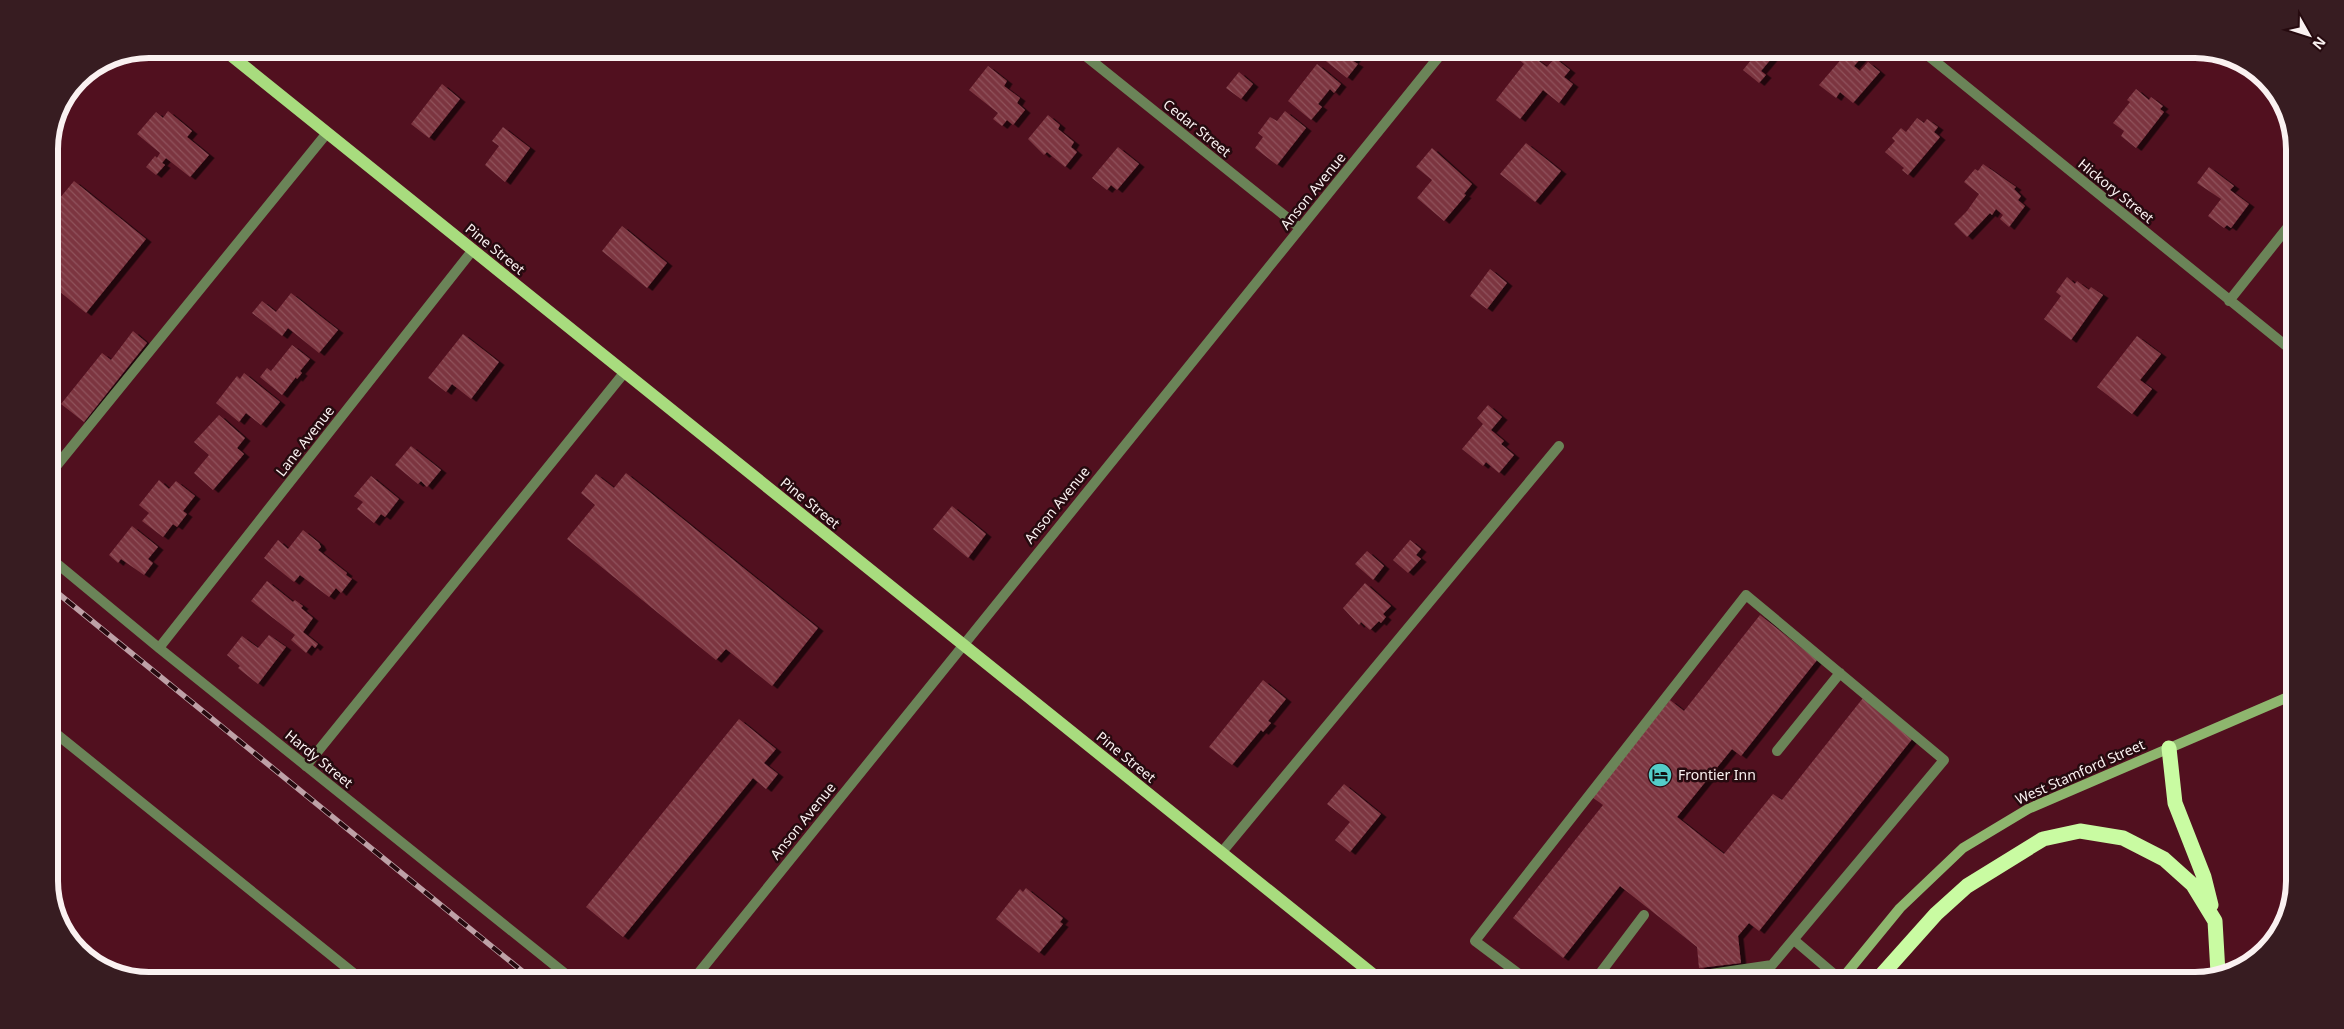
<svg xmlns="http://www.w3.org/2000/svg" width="2344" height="1029" viewBox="0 0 2344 1029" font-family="'Noto Sans',sans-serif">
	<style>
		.building { fill: url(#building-back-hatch); filter: url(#shadow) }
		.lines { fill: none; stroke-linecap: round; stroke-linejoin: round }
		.lane { stroke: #6b8458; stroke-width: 10 }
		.street { stroke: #6b8458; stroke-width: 10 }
		.secondary { stroke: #8eb66e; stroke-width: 10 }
		.primary { stroke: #a8dc7e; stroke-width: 12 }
		.highway { stroke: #c9fba2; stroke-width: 15 }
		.rail-casing { stroke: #bea1a7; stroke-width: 5.5 }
		.rail { stroke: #260a0f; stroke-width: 4; stroke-dasharray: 11; stroke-linecap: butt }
		.labels { text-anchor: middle; stroke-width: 5; stroke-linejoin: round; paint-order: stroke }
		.street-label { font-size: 14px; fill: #faf1f1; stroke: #260a0f }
		.poi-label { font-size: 14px; fill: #faf1f1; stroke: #260a0f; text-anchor: start }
		.rim { fill: none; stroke: #faf1f1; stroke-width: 6 }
	</style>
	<defs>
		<pattern id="building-back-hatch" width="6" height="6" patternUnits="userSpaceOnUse" patternTransform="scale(1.25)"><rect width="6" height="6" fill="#7c3540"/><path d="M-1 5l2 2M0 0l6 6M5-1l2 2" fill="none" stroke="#90535c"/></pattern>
		<filter id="shadow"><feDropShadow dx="5.5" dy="3" stdDeviation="0" flood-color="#0009"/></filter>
	</defs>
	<rect width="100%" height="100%" fill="#51101f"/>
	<path class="building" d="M1193 49H1212L1204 58Z
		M1330 49H1356L1354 51 1358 55 1353 61 1358 64 1347 78 1322 58Z
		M1513 49H1535L1532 56 1547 67 1555 58 1570 70 1564 77 1573 84 1559 103 1543 90 1520 119 1496 100 1524 64 1510 52Z
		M1760 49 1767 51 1771 49 1776 53 1761 71 1766 75 1759 83 1743 70Z
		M1850 49 1862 57 1854 66 1860 71 1868 62 1880 72 1853 103 1840 92 1836 98 1819 85Z
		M1317 64 1341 84 1334 93 1330 89 1318 104 1322 107 1311 120 1288 101Z
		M988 66 1007 81 1004 86 1020 98 1017 103 1025 110 1013 125 1007 120 1002 126 993 119 998 113 969 90Z
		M1239 72 1253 84 1241 99 1226 88Z
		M442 84 460 99 429 138 411 124Z
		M2136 89 2149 100 2151 97 2163 106 2160 109 2164 112 2136 148 2121 136 2124 131 2113 123 2130 102 2127 100Z
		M168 111 192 131 187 137 209 155 190 177 166 158 162 163 165 165 156 175 146 167 155 156 157 158 160 153 137 134 156 112 163 118Z
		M1285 111 1306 128 1277 165 1255 148 1263 137 1258 133 1270 117 1277 121Z
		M1048 115 1060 125 1058 129 1074 142 1071 147 1077 152 1065 167 1047 152 1044 155 1028 139Z
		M1917 118 1924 123 1927 119 1938 127 1934 132 1940 137 1908 175 1902 170 1904 168 1885 152 1895 141 1892 138 1901 128 1906 132Z
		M503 127 530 148 505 182 485 165 499 146 492 141Z
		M1526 143 1561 171 1535 202 1500 174Z
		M1118 147 1139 164 1117 190 1111 185 1107 190 1092 178Z
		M1432 148 1472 184 1464 194 1466 195 1444 221 1417 198 1432 180 1416 167Z
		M1983 164 2016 187 2014 189 2021 196 2018 200 2025 206 2009 227 2000 219 2003 215 1996 209 1992 215 1990 213 1967 237 1954 224 1967 211 1979 194 1964 182 1975 169 1978 171Z
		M2209 167 2234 186 2230 190 2249 204 2231 228 2227 225 2224 228 2208 216 2221 199 2197 183Z
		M74 181 146 239 86 313 49 283V211Z
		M622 226 667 263 647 288 602 251Z
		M1490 269 1507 283 1487 309 1470 296Z
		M2067 277 2075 284 2077 281 2089 290 2091 287 2103 295 2071 340 2044 319 2061 296 2056 292Z
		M291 293 338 330 319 353 288 328 282 336 252 313 262 301 276 312Z
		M133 331 147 343 84 422 61 404 102 353 111 360Z
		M463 334 499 362 471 399 452 384 446 392 428 378Z
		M2137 336 2161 354 2140 380 2152 389 2132 414 2097 387Z
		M292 345 310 359 300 371 302 373 297 379 296 377 282 395 260 377 267 368 271 371Z
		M244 373 280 402 261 425 246 413 239 422 216 403 237 376 240 379Z
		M1488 405 1502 417 1491 430 1504 441 1501 444 1514 455 1499 473 1486 462 1483 466 1462 449 1483 424 1477 418Z
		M219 415 245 438 237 448 244 454 213 490 194 473 209 455 194 442Z
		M411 446 441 470 427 487 421 481 418 484 395 465Z
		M626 473 818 628 772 686 726 649 716 660 567 539 595 505 581 493 596 474 614 488Z
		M371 476 399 499 385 517 381 514 374 523 357 509 363 502 354 496Z
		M159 480 169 489 176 481 195 496 183 511 187 514 177 527 173 524 163 537 142 521 149 513 139 505Z
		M952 506 986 534 968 558 933 529Z
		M132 526 158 547 148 559 153 563 144 575 121 559 118 563 109 555Z
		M303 530 319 543 321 547 318 550 347 573 346 575 352 579 341 593 336 588 329 597 300 575 294 582 264 558 278 540 288 549Z
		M1410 540 1421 549 1416 555 1421 559 1408 573 1393 560Z
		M1367 551 1384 566 1373 580 1355 564Z
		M267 581 293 602 295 600 303 606 301 608 313 618 303 632 318 644 315 648 312 645 306 653 291 640 295 635 251 601Z
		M1365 583 1391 606 1383 614 1386 617 1381 623 1379 621 1370 630 1361 622 1359 625 1343 608Z
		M1760 615 1817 660 1741 756 1732 749 1677 817 1724 854 1773 794 1782 800 1863 698 1913 738 1759 931 1749 923 1738 936 1741 963 1699 968 1697 947 1620 886 1563 958 1513 918 1603 805 1592 797 1670 700 1684 711Z
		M269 635 286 647 258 684 238 668 240 666 227 655 242 636 258 648Z
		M1263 680 1286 699 1268 721 1271 723 1263 732 1261 730 1232 765 1209 747Z
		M739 719 776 749 764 763 778 774 766 789 753 778 623 937 586 907Z
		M1344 784 1381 814 1350 852 1335 840 1350 822 1327 804Z
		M1026 888 1063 918 1060 922 1063 924 1039 953 996 919 1020 889 1023 892Z"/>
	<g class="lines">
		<path class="lane" d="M49 475 327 133
			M49 728 362 980
			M1777 751 1840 673
			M306 766 624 373
			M1222 852 1559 446
			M1794 940 1841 980
			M1527 980 1475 941 1746 595 1944 760 1772 965 1670 980
			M1595 980 1644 915"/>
		<path class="street" d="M1077 49 1300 228
			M1920 49 2295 353
			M2229 301 2295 218
			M49 557 159 648 573 980
			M159 648 472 251
			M693 980 1445 49"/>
		<path class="secondary" d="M1841 980 1900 908 1963 848 2028 809 2295 694"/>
		<path class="primary" d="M223 49 1380 980"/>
		<path class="highway" d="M2169 748 2175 803 2204 877 2211 905
			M1877 980 1936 914 1967 886 2043 839 2080 831 2123 838 2164 859 2193 885 2215 921 2218 973"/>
		<g class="rail-casing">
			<path id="rail" d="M49 586 533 980"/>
		</g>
		<use href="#rail" class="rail"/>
	</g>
	<defs>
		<g id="hotel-disc" transform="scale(1.25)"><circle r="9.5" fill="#53cdc9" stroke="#260a0f"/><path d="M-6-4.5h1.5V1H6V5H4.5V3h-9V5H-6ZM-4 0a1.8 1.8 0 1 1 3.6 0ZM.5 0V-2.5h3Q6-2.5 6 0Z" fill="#111"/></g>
	</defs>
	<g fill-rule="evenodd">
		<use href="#hotel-disc" x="1660" y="775"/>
	</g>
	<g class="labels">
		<g class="street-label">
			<text transform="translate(1197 128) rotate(39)" y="5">Cedar Street</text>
			<text transform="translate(1313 191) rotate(-51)" y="5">Anson Avenue</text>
			<text transform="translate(2116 191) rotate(39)" y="5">Hickory Street</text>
			<text transform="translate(495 249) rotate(39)" y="5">Pine Street</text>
			<text transform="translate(305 441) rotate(-52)" y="5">Lane Avenue</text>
			<text transform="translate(810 503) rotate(39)" y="5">Pine Street</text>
			<text transform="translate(1057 505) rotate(-51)" y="5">Anson Avenue</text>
			<text transform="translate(1126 757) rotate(39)" y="5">Pine Street</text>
			<text transform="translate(319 759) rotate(39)" y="5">Hardy Street</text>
			<text transform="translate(2080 772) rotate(-24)" y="5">West Stamford Street</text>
			<text transform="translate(803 821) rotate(-51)" y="5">Anson Avenue</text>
		</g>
		<g class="poi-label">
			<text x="1678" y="780">Frontier Inn</text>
		</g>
	</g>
	<path d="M0 0H2344V1029H0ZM149 58H2195A91 91 0 0 1 2286 149V881A91 91 0 0 1 2195 972H149A91 91 0 0 1 58 881V149A91 91 0 0 1 149 58Z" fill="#371c21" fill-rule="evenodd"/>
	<path class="rim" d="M149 58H2195A91 91 0 0 1 2286 149V881A91 91 0 0 1 2195 972H149A91 91 0 0 1 58 881V149A91 91 0 0 1 149 58Z"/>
	<g transform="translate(2309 35) rotate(129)" stroke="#260a0f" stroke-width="4" paint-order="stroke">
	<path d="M0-4L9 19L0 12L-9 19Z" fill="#faf1f1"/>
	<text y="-8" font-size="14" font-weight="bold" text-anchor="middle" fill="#faf1f1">N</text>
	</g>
</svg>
